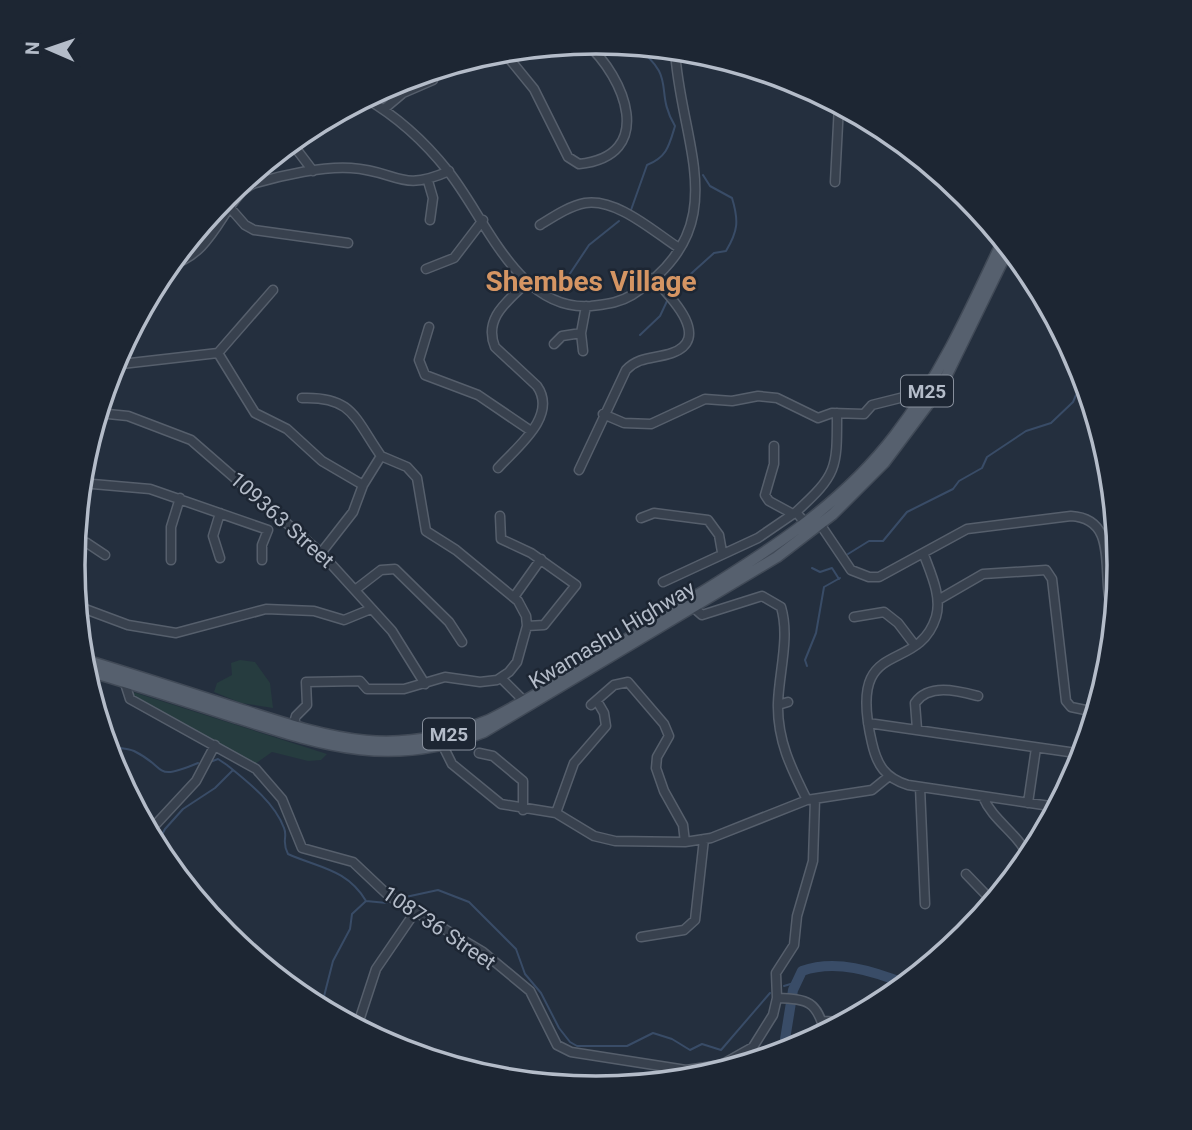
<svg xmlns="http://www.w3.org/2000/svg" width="1192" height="1130" viewBox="0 0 1192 1130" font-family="Roboto,sans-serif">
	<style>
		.green { fill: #263c3f }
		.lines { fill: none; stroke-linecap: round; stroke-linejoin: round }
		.stream { stroke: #394c67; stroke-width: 2 }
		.river { stroke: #394c67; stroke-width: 10 }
		.minor-casing { stroke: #565f6c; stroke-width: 11 }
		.major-casing { stroke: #414a57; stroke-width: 13 }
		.minor { stroke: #38414e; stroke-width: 8 }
		.major { stroke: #56606e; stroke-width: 10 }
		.labels { text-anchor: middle; stroke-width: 5; stroke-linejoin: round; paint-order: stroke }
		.shield { fill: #1d2633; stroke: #878f9c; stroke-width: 2 }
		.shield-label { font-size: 19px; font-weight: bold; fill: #b4bcc9 }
		.street-label { font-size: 21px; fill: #b4bcc9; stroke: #1d2633 }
		.district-label { font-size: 28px; font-weight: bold; fill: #d59563; stroke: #1d2633 }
		.rim { fill: none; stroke: #b4bcc9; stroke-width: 3.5 }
	</style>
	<rect width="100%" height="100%" fill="#242f3e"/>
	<path class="green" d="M240 660 255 662 270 683 273 708 241 703 214 692 217 683 232 675 231 663Z
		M130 691 327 754 321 760 308 761 272 752 255 764 134 698Z"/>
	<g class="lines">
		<path class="stream" d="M631 210 647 165C667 157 669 146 675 126 653 89 679 79 635 46
			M567 278 589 245 619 221
			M674 289 714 253 726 251C738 231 739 221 732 198L710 186 703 175
			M640 335 660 316 668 299
			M848 554 869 541H883L907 512 953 489 959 481 982 468 987 457 1026 431 1051 423 1073 402 1076 395 1087 392
			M812 568 820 572 832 568 839 579
			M807 666 805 660 816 633 824 587 840 578
			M107 746C115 748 127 748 134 751 169 768 152 782 198 763
			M210 762 218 759 227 765C248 782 275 803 284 828 288 837 281 841 288 854 319 868 347 869 366 901
			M156 846 165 829 183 809 215 788 233 770
			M401 898 438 890 469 902 516 949 525 974 541 993 559 1028 570 1042 577 1046H627L653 1033 672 1039 690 1050 702 1044 721 1050 770 993
			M784 986 797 982
			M321 1008 333 961 350 929 352 914 366 901 387 903"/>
		<path class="river" d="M783 1052 793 990 802 971C836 959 873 971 906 984"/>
		<g class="minor-casing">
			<path id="minor" d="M503 51 534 89 568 157 579 164C657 156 625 77 586 43
				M365 98C398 117 425 142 448 171 486 218 518 312 591 306 606 304 619 303 632 295 738 227 680 144 675 50
				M384 109 403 93 433 80
				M291 142 313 171
				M428 181 433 198 430 220
				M835 182 839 105
				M231 209 245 225 254 230 348 243
				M540 225C553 217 569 206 585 203 617 198 654 232 679 248
				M169 265C217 255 225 192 256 183 283 175 324 166 351 168 398 171 400 193 449 171
				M426 269 454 258 483 220
				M429 327 419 360 425 375 478 395 531 431
				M554 344 562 336 581 333
				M583 351 581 333 586 306
				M218 353 255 413 287 429 322 461 363 485
				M218 353 273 290
				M113 365 218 353
				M302 398C353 396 355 419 381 456L363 485 353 512 321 553
				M98 413 128 416 191 440 321 553 392 631 425 684
				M603 414 624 423 651 424 705 399 732 401 758 396 777 398 818 418 832 413 864 414 872 405 912 395
				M774 446V464L765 495 769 501 793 514
				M498 468C517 447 558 416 537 386L495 347C483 318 508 301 527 282
				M579 470 626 370C639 356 655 359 672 353 714 338 667 293 653 278
				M81 483 150 489 268 530
				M796 512C838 474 837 468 837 413
				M500 516 501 539 531 553 576 585 544 625 527 626
				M641 518 654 513 708 520 719 535 722 552
				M818 521 851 570 869 577H879L967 529 1071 516C1123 519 1098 582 1114 613
				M75 541 87 543 105 555
				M924 555C931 574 942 597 936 617 917 677 846 633 872 743 877 765 885 778 908 785L1057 807
				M220 558 213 536 220 513
				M171 560V527L180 498
				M262 560V545L268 530
				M663 582 758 538 796 512 806 524
				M355 590 381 570 395 569 449 622 462 642
				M514 597 541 559
				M938 600 983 574 1046 570 1052 579 1066 701 1071 707 1095 712
				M77 606 128 625 176 633 266 609 314 611 344 620 371 609
				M694 608 702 615 762 596 781 607C790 637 779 672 778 703 777 740 791 768 807 800
				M854 617 884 612 898 623 914 644
				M123 677 130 699 256 769 282 799 302 848 353 862 389 896 483 952 530 991 557 1045 571 1052 686 1070 721 1065 753 1047 773 1015 777 998 776 973 794 945 797 916 813 861 815 799
				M501 678 528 705
				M591 705 614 685 628 682 664 724 669 736 657 757 656 768 664 791 683 825 685 842
				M778 705 788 702
				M868 723 1083 754
				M293 726 296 716 307 705 306 682 360 681 367 689H404L445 677 480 682 497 680 509 672 517 662 527 626 526 616 518 601 456 550 426 531 417 478 407 467 381 456
				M917 729 915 703C929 683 958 691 978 696
				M441 742 452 764 501 804 556 813 594 836 615 841 685 842 711 838 807 800 872 790 888 777
				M479 753 493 756 523 781V810
				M920 787 925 904
				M983 797C993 821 1019 834 1029 858
				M1028 803 1036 748
				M556 813 574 763 606 726 604 713 597 701
				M146 828 157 823 196 781 215 745
				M966 874 993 902
				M641 937 684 930 695 920 704 839
				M777 998C808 999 817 1001 825 1033
				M822 1021 844 1022
				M357 1027 376 969 415 912"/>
		</g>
		<g class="major-casing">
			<path id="major" d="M82 659C131 674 181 690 230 706 328 737 389 761 489 720 549 689 606 652 663 616 747 564 834 515 895 435 941 375 971 308 1003 240
				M84 670C133 684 182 700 231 716 322 745 390 769 484 732L777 557 833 514 884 463 941 387 1009 248"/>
		</g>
		<use href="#minor" class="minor"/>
		<use href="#major" class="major"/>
	</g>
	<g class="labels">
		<g class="shield">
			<rect x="901" y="375.5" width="52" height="31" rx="5"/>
			<rect x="423" y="718.5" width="52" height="31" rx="5"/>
		</g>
		<g class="shield-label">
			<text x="927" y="398">M25</text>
			<text x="449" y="741">M25</text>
		</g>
		<g class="street-label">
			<text transform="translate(282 520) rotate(42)" y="7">109363 Street</text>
			<text transform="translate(612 635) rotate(-31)" y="7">Kwamashu Highway</text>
			<text transform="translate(439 928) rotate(34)" y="7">108736 Street</text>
		</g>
		<g class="district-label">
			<text x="591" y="291">Shembes Village</text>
		</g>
	</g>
	<path d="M0 0H1192V1130H0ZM85 565a511 511 0 1 1 1022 0a511 511 0 1 1-1022 0Z" fill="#1d2633" fill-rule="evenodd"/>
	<path class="rim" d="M85 565a511 511 0 1 1 1022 0a511 511 0 1 1-1022 0Z"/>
	<g transform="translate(49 49) rotate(272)" stroke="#1d2633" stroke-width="5" paint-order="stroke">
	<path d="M0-5L12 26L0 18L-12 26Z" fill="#b4bcc9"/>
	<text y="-10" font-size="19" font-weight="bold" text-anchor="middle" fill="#b4bcc9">N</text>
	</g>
</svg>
